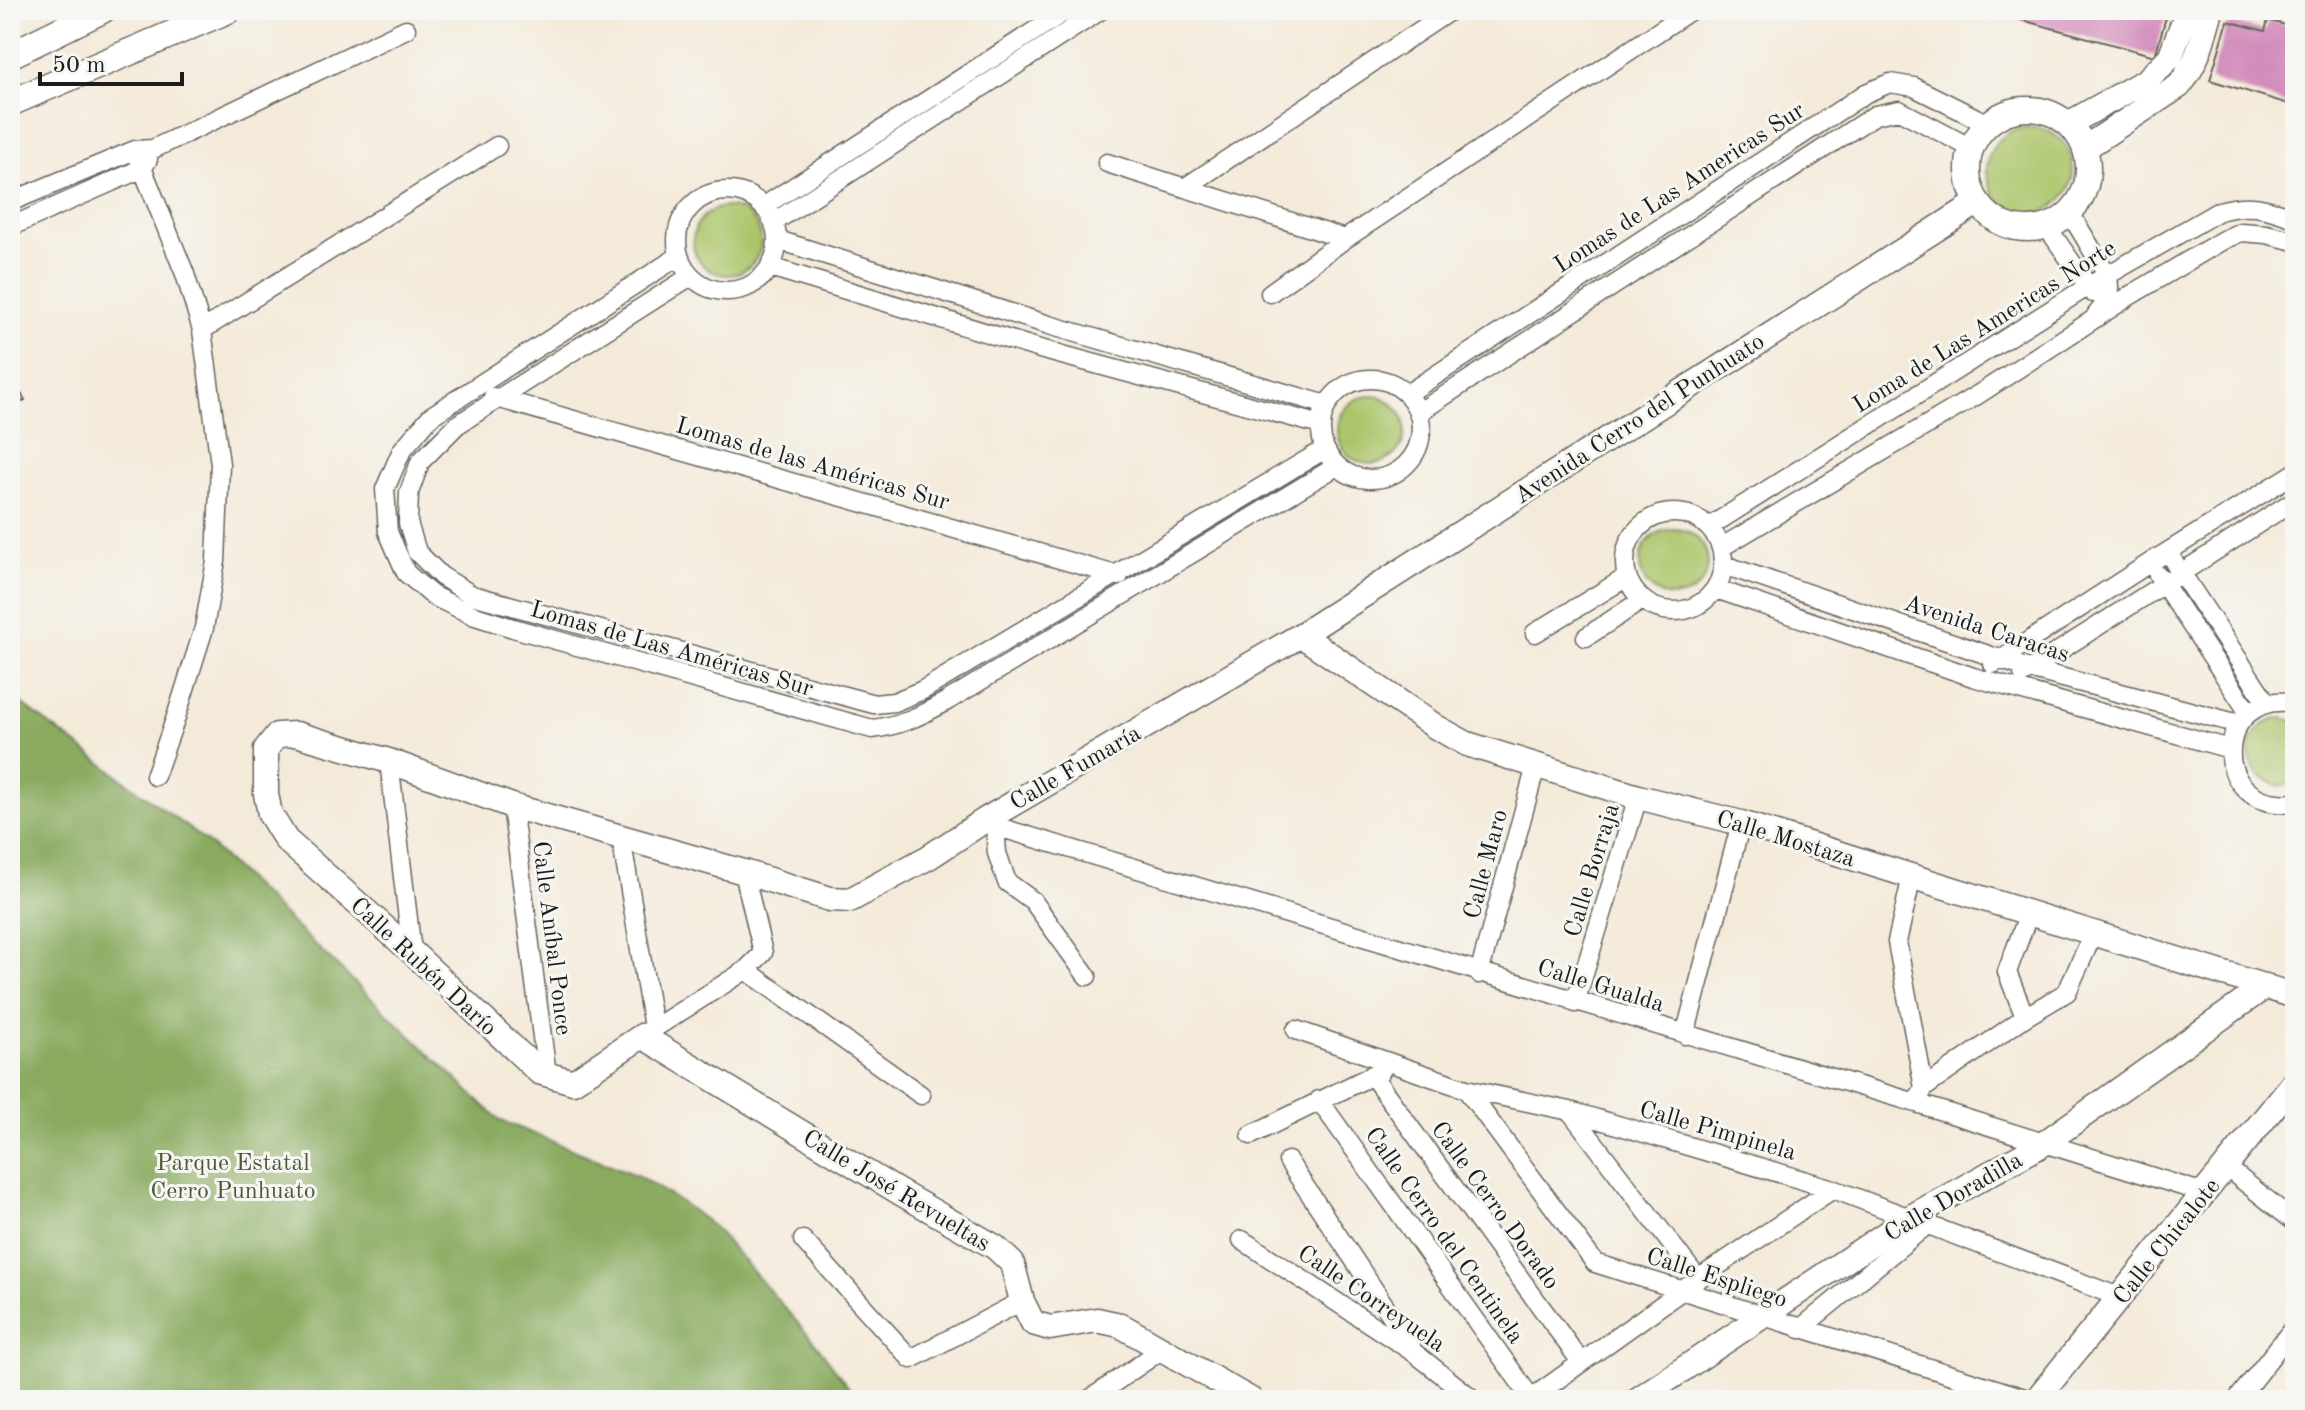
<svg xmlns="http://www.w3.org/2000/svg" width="2305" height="1410" viewBox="0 0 2305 1410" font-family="'Old Standard TT',serif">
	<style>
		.green { fill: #acc56b; stroke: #647044; stroke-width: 2 }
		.forest { fill: #89aa5f; stroke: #52633e; stroke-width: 2 }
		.building { fill: #d28dbb }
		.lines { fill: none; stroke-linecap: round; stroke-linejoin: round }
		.minor-casing { stroke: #68645e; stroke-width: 21 }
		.tertiary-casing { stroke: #68645e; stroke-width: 27 }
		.secondary-casing { stroke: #68645e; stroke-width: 29 }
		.minor { stroke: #fff; stroke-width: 18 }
		.tertiary { stroke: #fff; stroke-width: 24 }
		.secondary { stroke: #fff; stroke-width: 26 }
		.labels { text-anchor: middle; stroke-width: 6; stroke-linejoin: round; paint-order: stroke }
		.street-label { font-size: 24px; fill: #1c1c1c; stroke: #f6f6f2 }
		.park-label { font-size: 24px; fill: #4e5738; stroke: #f6f6f2 }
	</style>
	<rect width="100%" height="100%" fill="#f6f6f2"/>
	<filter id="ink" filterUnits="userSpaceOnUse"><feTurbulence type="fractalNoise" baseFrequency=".0125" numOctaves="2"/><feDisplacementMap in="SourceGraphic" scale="16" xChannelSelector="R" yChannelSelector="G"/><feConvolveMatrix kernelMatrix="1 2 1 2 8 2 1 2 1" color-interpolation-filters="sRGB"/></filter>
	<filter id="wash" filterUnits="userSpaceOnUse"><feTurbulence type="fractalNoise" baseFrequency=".006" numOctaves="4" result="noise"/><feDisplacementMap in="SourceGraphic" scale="32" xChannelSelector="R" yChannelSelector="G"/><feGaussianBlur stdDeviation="1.8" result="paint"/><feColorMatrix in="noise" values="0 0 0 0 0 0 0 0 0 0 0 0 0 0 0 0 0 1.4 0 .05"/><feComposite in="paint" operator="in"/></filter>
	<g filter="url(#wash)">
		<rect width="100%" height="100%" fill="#f4ead9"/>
		<path class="green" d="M1987 170a43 43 0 1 1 86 0a43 43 0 1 1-86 0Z
			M693 241a34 34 0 1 1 68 0a34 34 0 1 1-68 0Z
			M1337 430a34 34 0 1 1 68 0a34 34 0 1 1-68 0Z
			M1640 563a34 34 0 1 1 68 0a34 34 0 1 1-68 0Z
			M2283 718 2295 721V783L2278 786 2258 776C2240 750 2252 722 2283 718Z"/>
		<path class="forest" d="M10 695 207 842 499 1120 638 1176 684 1204 714 1227 816 1344 858 1400H10Z"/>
		<g id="blocks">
			<path class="building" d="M1985 10H2168L2155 56Z
				M2268 20 2295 28V106L2210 80 2228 21 2265 31Z
				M10 376 25 400 10 409Z"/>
		</g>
	</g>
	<g filter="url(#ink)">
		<use href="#blocks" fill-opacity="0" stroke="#68645e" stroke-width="2"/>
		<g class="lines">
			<g class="minor-casing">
				<path id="minor" d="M135 150 185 274 202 330 220 464 216 561 204 628 176 717 155 776
					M1107 163 1345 239
					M1186 187 1451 10
					M677 241a50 50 0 1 1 100 0a50 50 0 1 1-100 0Z
					M10 202 135 150 153 149 406 29
					M764 206 1067 10
					M2070 213 2107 275C2112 291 2108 302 2096 315
					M774 222 1101 10
					M10 227 143 168 148 159
					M2047 227 2093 293
					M778 240 1049 325 1327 405
					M679 256 431 416 402 450 385 489 388 532 406 573 433 596 475 616 513 628 872 729C900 726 922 715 947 701L1337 466
					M770 267 1040 349 1321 425
					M691 276 457 425 420 462 409 493 408 523 417 552 441 576 472 595 874 704 894 702 923 690 1325 449
					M1270 293 1345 239 1691 10
					M202 330 497 146
					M1321 429a50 50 0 1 1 100 0a50 50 0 1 1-100 0Z
					M1407 394 1866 93 1890 83 1914 87 1988 124
					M493 397 1119 576
					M1418 413 1875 115 1899 110 1971 148
					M1625 562a49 49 0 1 1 98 0a49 49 0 1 1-98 0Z
					M1709 527 2087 287 2219 211C2250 202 2265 208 2295 218
					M1722 547 1979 394 2131 295 2223 240 2241 232 2266 234 2295 241
					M2174 562 2267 703
					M1724 565 2029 669 2239 724
					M2158 575 2249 713
					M1716 589 1973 677 2230 749
					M1535 633 1627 577
					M1586 637 1642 600
					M1993 664 2151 562 2295 473
					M2023 674 2295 500
					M2295 703C2214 688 2205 812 2295 803
					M389 761 412 952
					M512 806 547 1075
					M985 820 995 826 1916 1103 2204 1193
					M995 826 997 853 1007 882 1033 901 1087 976
					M621 837 653 1027
					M1912 876 1897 942 1924 1088
					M746 970 921 1095
					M1479 974 1536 766
					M1575 1003 1638 797
					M2025 1017 2007 972 2029 913
					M1296 1030 1466 1089 1570 1111 1833 1189 2119 1297
					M1685 1035 1741 823
					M642 1036 746 970 763 953 744 872
					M1372 1075 1581 1362
					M1466 1089 1595 1263 2031 1400
					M1319 1100 1531 1398
					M1916 1103 1924 1088 2025 1017 2067 992 2093 934
					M1570 1111 1698 1279
					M1251 1135 1381 1071
					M1288 1161 1411 1345
					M2226 1167 2295 1222
					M803 1240 911 1359 1022 1301
					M1242 1240 1416 1354 1474 1400
					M1800 1329 1928 1224
					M1089 1400 1164 1348
					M1529 1400 1698 1279 1833 1189
					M2237 1400 2295 1326"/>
			</g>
			<g class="tertiary-casing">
				<path id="tertiary" d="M1968 169a60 60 0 1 1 120 0a60 60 0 1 1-120 0Z
					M2068 124 2147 80 2170 57 2188 10
					M2085 148 2179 86C2198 63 2203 38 2211 10
					M1301 635 1436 727 1467 744 1638 797 1741 823 2295 996
					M1251 1400 1120 1325 1097 1320 1050 1328 1033 1323 1022 1301 1012 1263 995 1247 899 1192 642 1036 573 1082 539 1072 412 952 286 840 270 814 266 794V749L277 735 296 734 389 761 512 806 744 872 830 899 850 900 929 857 985 820 1301 635 1977 203
					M1637 1400 1911 1217 2043 1144 2266 986
					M2036 1400 2295 1081"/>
			</g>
			<g class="secondary-casing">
				<path id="secondary" d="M10 55 102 10
					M10 103 228 10"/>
			</g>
			<use href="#minor" class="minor"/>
			<use href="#tertiary" class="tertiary"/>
			<use href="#secondary" class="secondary"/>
		</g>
	</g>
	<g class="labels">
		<g class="street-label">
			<text transform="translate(1679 187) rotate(-33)" y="8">Lomas de Las Americas Sur</text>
			<text transform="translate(1984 326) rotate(-32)" y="8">Loma de Las Americas Norte</text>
			<text transform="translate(1639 418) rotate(-33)" y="8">Avenida Cerro del Punhuato</text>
			<text transform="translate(813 463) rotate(16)" y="8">Lomas de las Américas Sur</text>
			<text transform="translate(1987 628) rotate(18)" y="8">Avenida Caracas</text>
			<text transform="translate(672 648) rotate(16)" y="8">Lomas de Las Américas Sur</text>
			<text transform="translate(1075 767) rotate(-30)" y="8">Calle Fumaría</text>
			<text transform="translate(1786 838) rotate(17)" y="8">Calle Mostaza</text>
			<text transform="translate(1485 864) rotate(-75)" y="8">Calle Maro</text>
			<text transform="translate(1591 870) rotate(-73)" y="8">Calle Borraja</text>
			<text transform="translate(553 938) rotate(83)" y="8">Calle Aníbal Ponce</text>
			<text transform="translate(424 966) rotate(43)" y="8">Calle Rubén Darío</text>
			<text transform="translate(1601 985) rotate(17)" y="8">Calle Gualda</text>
			<text transform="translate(1718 1130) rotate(16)" y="8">Calle Pimpinela</text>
			<text transform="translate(897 1190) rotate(31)" y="8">Calle José Revueltas</text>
			<text transform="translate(1953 1196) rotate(-30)" y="8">Calle Doradilla</text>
			<text transform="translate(1496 1205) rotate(54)" y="8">Calle Cerro Dorado</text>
			<text transform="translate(1445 1235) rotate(55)" y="8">Calle Cerro del Centinela</text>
			<text transform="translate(2166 1241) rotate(-51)" y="8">Calle Chicalote</text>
			<text transform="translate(1717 1277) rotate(18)" y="8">Calle Espliego</text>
			<text transform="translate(1372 1298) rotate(34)" y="8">Calle Correyuela</text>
		</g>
		<g class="park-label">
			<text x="233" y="1170">Parque Estatal<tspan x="233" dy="28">Cerro Punhuato</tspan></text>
		</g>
	</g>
	<rect width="2305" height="1410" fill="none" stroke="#f6f6f2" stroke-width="40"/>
	<path d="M40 72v12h142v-12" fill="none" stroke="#1c1c1c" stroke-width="4"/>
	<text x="52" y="72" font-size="24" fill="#1c1c1c" stroke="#f6f6f2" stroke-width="6" paint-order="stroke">50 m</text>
</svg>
